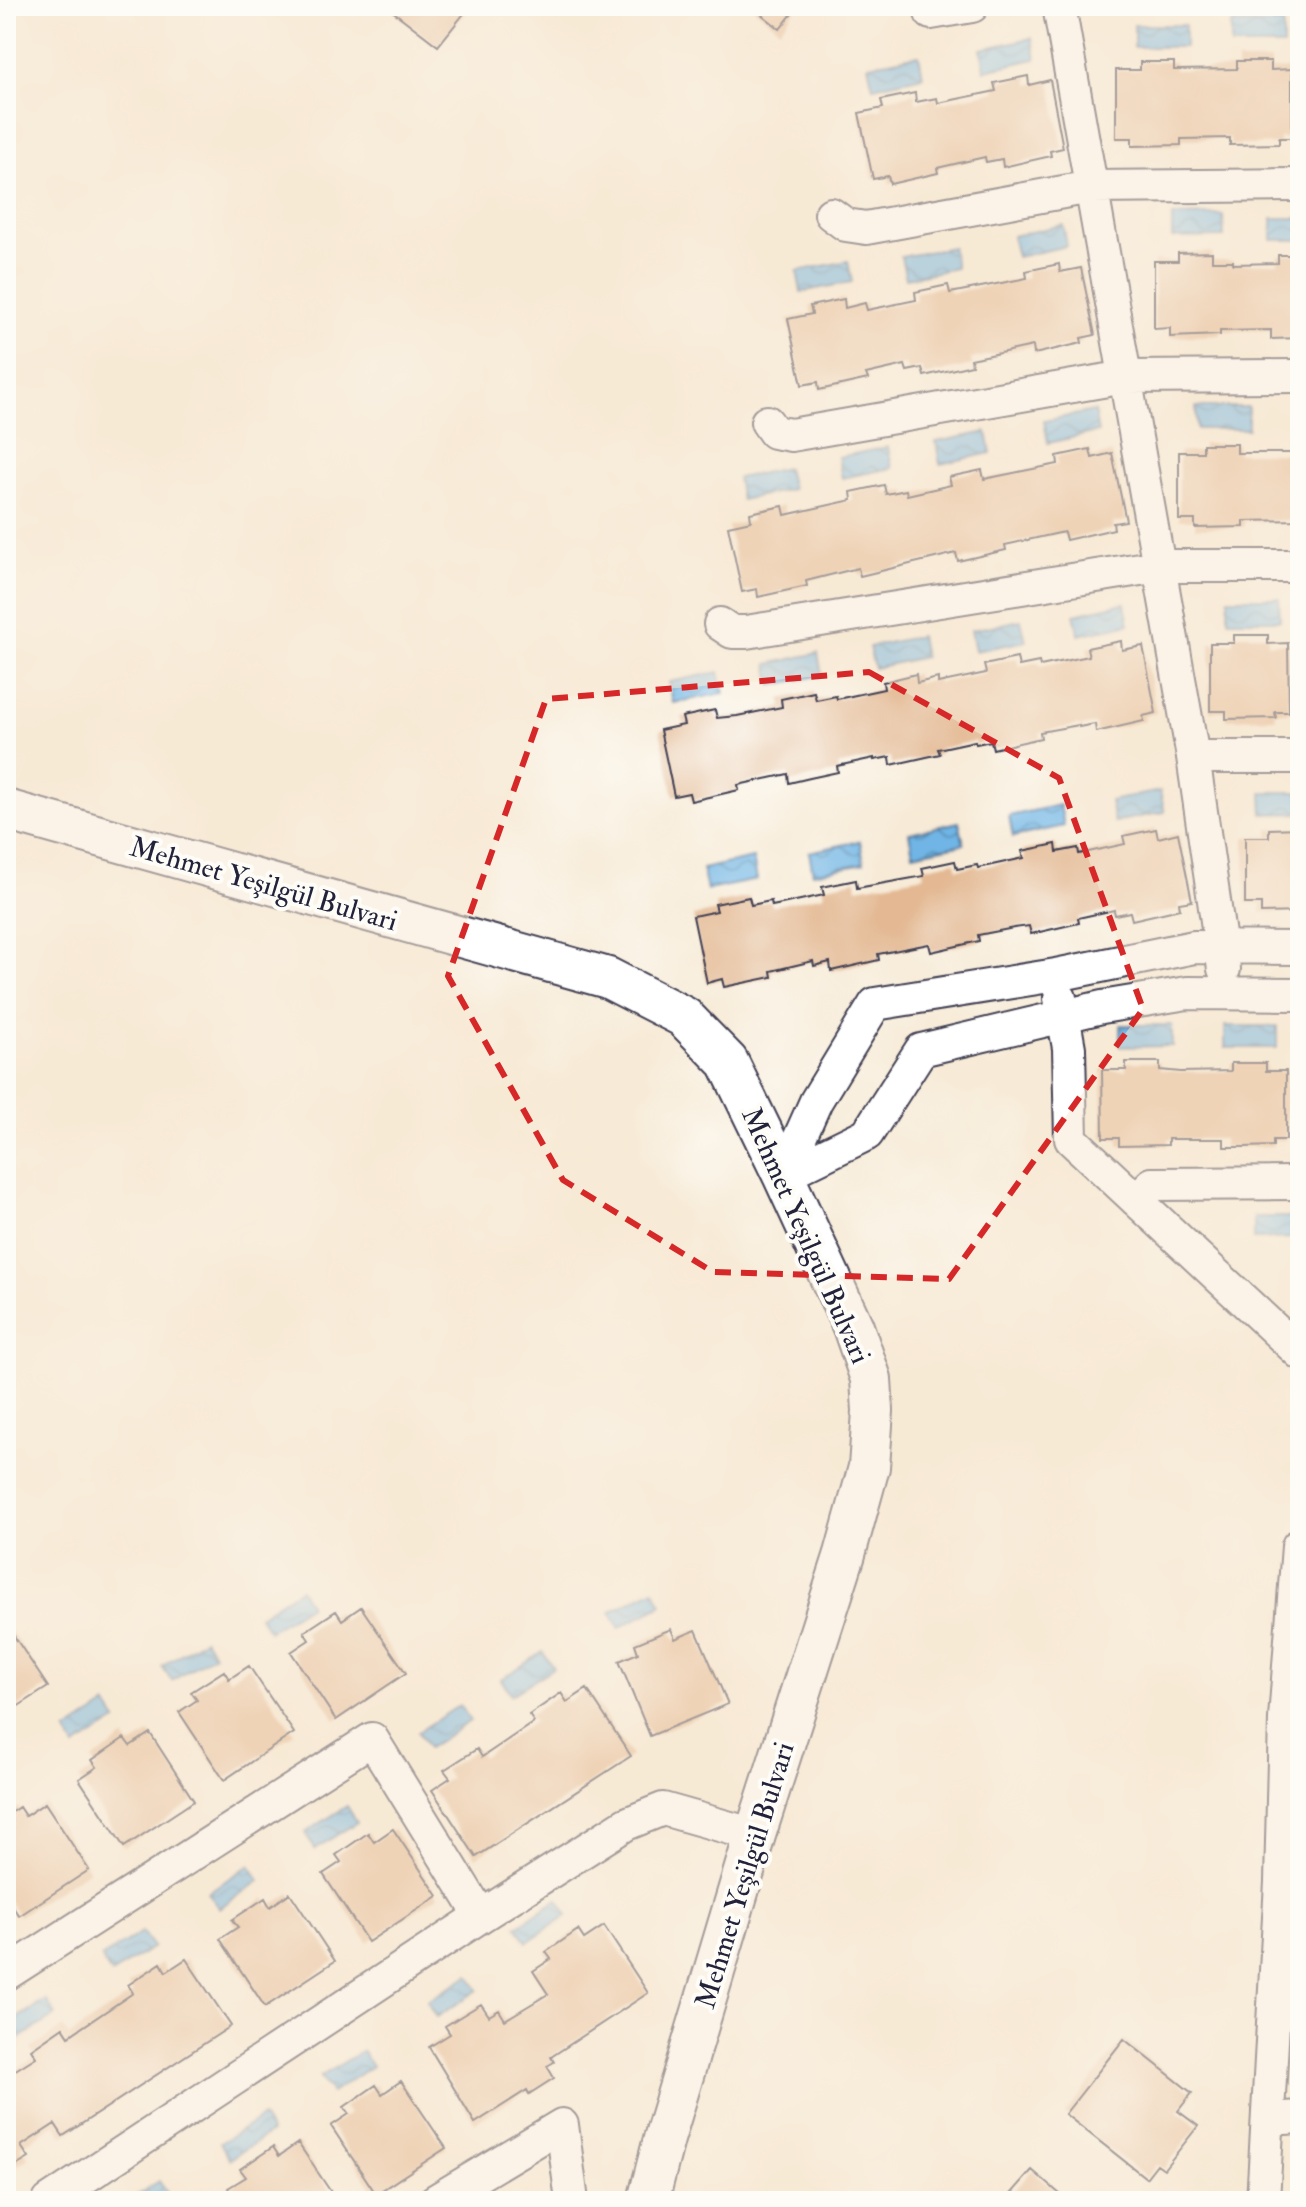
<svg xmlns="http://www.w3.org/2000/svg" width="1306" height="2207" viewBox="0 0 1306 2207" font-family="'IM FELL Double Pica',serif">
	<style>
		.water { fill: url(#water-waves); stroke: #486c90; stroke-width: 2 }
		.building { fill: #e3b892 }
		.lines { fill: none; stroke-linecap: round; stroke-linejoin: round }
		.minor-casing { stroke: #424052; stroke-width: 36 }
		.major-casing { stroke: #424052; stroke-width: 44 }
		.minor { stroke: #fff; stroke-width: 32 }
		.major { stroke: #fff; stroke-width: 40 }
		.marked { fill: none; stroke: #d62828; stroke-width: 6; stroke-dasharray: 16 10; stroke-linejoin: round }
		.labels { text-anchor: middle; stroke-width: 8; stroke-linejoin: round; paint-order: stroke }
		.street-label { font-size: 28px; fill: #22223b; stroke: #fdfcf7 }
	</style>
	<defs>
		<pattern id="water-waves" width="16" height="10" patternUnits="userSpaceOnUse" patternTransform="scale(2)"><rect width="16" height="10" fill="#6fb5e5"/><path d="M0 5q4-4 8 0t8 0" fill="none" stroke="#5b93bb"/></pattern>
	</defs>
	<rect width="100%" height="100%" fill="#fdfcf7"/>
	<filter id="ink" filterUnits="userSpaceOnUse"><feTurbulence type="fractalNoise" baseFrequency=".0125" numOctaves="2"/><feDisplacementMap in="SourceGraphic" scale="16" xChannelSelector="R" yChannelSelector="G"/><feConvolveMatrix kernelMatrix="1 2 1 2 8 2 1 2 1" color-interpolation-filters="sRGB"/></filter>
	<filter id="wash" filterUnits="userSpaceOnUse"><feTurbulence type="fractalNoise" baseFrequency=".006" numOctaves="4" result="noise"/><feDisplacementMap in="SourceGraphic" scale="32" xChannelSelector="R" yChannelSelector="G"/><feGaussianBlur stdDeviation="1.8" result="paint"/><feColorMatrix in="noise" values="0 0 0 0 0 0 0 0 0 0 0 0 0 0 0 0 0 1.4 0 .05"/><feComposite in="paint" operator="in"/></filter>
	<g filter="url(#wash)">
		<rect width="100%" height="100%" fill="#f7ead6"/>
		<path class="water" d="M1231 24H1283V46H1231Z
			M1134 25H1185V47H1134Z
			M1032 38 1036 59 985 70 981 49Z
			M919 55 923 76 873 87 868 65Z
			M1223 215 1224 237 1172 238V216Z
			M1272 218H1300V240H1272Z
			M1063 225 1067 246 1017 257 1012 236Z
			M952 247 956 268 906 278 901 257Z
			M848 261 852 282 801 292 797 271Z
			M1196 407H1248V429H1197Z
			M1094 411 1098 432 1048 443 1044 421Z
			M987 432 991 453 940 464 936 442Z
			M888 447 892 468 842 478 838 457Z
			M787 468 792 489 741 500 737 478Z
			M1228 598H1279L1280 620H1228Z
			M1125 603 1129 624 1079 635 1074 614Z
			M1021 620 1026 641 975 651 971 630Z
			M920 636 924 657 874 668 869 647Z
			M818 653 822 675 772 685 768 664Z
			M719 672 724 693 673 703 669 682Z
			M1160 791 1165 812 1114 822 1110 801Z
			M1262 792H1300V813L1263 814Z
			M1060 805 1064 826 1013 837 1009 816Z
			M959 822 964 844 913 854 909 833Z
			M860 841 864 863 813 873 809 852Z
			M753 858 757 880 707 890 702 869Z
			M1120 1025H1172V1046L1120 1047Z
			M1225 1026H1277V1048H1225Z
			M1254 1217H1300V1238L1254 1239Z
			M300 1589 310 1605 269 1631 259 1616Z
			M654 1589 662 1605 619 1628 610 1612Z
			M204 1639 214 1654 172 1681 162 1666Z
			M543 1652 553 1668 511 1695 501 1679Z
			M107 1705 117 1721 75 1747 66 1732Z
			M460 1705 470 1721 428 1748 418 1732Z
			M347 1806 357 1822 315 1849 305 1833Z
			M250 1865 260 1881 219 1908 208 1892Z
			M558 1899 568 1915 527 1942 517 1926Z
			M142 1932 153 1947 111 1974 101 1958Z
			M469 1975 478 1990 437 2017 427 2001Z
			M46 2000 56 2015 14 2042 6 2025Z
			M362 2051 372 2066 331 2093 320 2077Z
			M262 2117 271 2132 230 2159 220 2143Z
			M159 2181 170 2197 163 2201H128Z"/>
		<g id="blocks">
			<path class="building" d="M386 6H470L438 46Z
				M751 6H798L780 29Z
				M1237 61H1271V70L1292 69V138H1279V144L1230 145V138L1181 139V145L1132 146V138H1116V70H1140V62H1174V70L1237 69Z
				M1028 76 1029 85 1050 80 1063 148 1050 151 1051 156 1003 167 1002 159 986 162 985 157 937 168 938 173 890 184 888 176 873 179 859 113 883 108 881 100 915 93 916 102 937 98 938 103 996 91 994 83Z
				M1212 252V261H1233V264L1278 263V255H1300V338L1271 339V330L1220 331V335L1170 337V328L1154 329V261H1178V253Z
				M1059 264 1060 272 1081 268 1095 335 1081 338 1082 343 1034 354 1033 346 971 359 972 365 924 376 922 368 907 371 905 365 866 374 868 379 819 390 818 382 802 385 788 319 812 314 810 306 844 299 845 308 865 303 867 310 916 300 915 292 948 285 950 293 1027 278 1026 271Z
				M1203 444H1237V453H1300V520L1244 521V527L1195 528V520H1179V452H1203Z
				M1090 449 1092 458 1112 453 1126 521 1113 523 1114 529 1066 540 1064 532 1005 545 1006 550 958 561 956 553 860 576 858 568 806 581 807 586 758 597 757 589 742 592 728 526 751 521 750 513 783 506 785 515 852 500 851 492 884 485 886 494 906 490 907 495 951 485 949 477 982 470 984 479 1058 464 1057 456Z
				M1234 635H1268V644L1288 643 1289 712H1275L1276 718 1226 719V711H1210V643H1234Z
				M1121 641 1122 650 1143 646 1156 713 1143 716 1144 721 1096 732 1095 724 1079 727V725L1040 732 1041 738 993 749 991 741 976 744 975 741 938 749 940 754 891 765 890 757 874 760V758L837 766 838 772 810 778 789 783 788 774 738 785 739 790 691 801 689 793 674 796 660 730 684 725 682 717 715 710 717 718 737 716 782 707 781 699 814 692 816 700 836 696 837 699 884 689 883 682 916 674 917 683 938 678V683L986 673 984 665 1017 658 1019 666 1039 662 1040 666 1089 656 1087 648Z
				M1300 828V912L1261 913V904H1245V837H1269V829Z
				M1156 829 1158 838 1178 833 1192 901 1179 903 1180 909 1132 920 1130 912 1115 915 1114 910 1078 918 1079 923 1031 934 1029 926 1014 928 978 935 979 941 931 952 929 944 878 954 879 960 831 971 830 962 814 966 813 961 771 971 772 977 724 987 722 979 707 983 693 916 717 911 715 904 749 897 751 905 771 901 772 906 824 895 822 887 856 880 857 888 924 876 922 868 955 861 957 869 977 865 978 868 1024 858 1022 851 1056 844 1057 852 1078 848 1079 854 1125 844 1123 836Z
				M1126 1062H1160V1070L1181 1072 1231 1071V1063H1266V1071H1286V1140H1273V1146L1245 1147H1224V1139H1168V1145L1119 1146V1138H1103L1102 1070H1126Z
				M361 1607 406 1673 336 1720 291 1652 309 1640 304 1632 336 1611 342 1620Z
				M6 1624 48 1687 6 1714Z
				M671 1629 675 1639 696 1630 728 1704 650 1736 619 1661 638 1653 635 1644Z
				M249 1666 294 1733 224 1780 179 1712 197 1700 191 1692 224 1671 229 1679Z
				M587 1689 631 1756 476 1857 432 1790 450 1778 444 1770 477 1749 482 1757 534 1722 529 1715 561 1693 567 1702Z
				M150 1733 194 1801 124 1847 79 1779 97 1767 92 1760 124 1738 130 1746Z
				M45 1803 89 1870 19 1916 6 1897V1816L19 1807 25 1816Z
				M393 1829 438 1896 368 1942 323 1874 341 1862 336 1855 368 1833 374 1842Z
				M290 1893 335 1961 265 2007 220 1939 238 1927 232 1920 265 1898 270 1907Z
				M604 1926 648 1993 551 2057 554 2062 547 2066 554 2078 529 2094 527 2090 475 2123 429 2047 450 2034 445 2026 481 2004 489 2016 499 2010 505 2020 548 1994 533 1971 551 1959 546 1952 578 1930 584 1939Z
				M186 1959 231 2026 63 2136 55 2124 21 2146 29 2158 6 2172V2076L36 2057 31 2049 63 2027 69 2036 133 1993 128 1985 161 1963 166 1972Z
				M1124 2039 1192 2093 1178 2111 1198 2126 1164 2169 1157 2164 1146 2178 1065 2114Z
				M401 2081 446 2148 376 2194 331 2126 349 2114 344 2107 376 2085 382 2094Z
				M298 2143 337 2201H236L228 2188 246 2177 240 2169 273 2147 279 2156Z
				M1032 2170 1068 2201H1005Z"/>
		</g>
	</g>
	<g filter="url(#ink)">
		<use href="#blocks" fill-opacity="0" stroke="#424052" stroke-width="2"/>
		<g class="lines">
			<g class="minor-casing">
				<path id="minor" d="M1059 6 1193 757 1224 969
					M931 13 972 6
					M831 214 846 225 866 228 1091 187 1300 185
					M767 422 774 432 791 435 1125 377 1300 376
					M720 624 732 632H746L1159 566H1300
					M1193 757H1300
					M1300 948 1194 947 1056 975 875 1004 816 1101 783 1175 867 1134 921 1050 1102 1007 1187 993 1300 994
					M1060 998 1069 1048 1071 1139 1300 1353
					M1136 1200 1152 1184 1300 1183
					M1298 1546 1285 1719 1281 1882 1300 1884
					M6 1974 372 1739 481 1916
					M1269 2119 1300 2117
					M49 2201 481 1916 626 1824 663 1809 755 1835
					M435 2201 562 2125 572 2201
					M1263 2201 1281 1882"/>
			</g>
			<g class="major-casing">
				<path id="major" d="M6 810 608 978 684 1017 728 1062 783 1175 853 1327 871 1379 873 1411 869 1467 845 1554 755 1835 664 2139 648 2201"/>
			</g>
			<use href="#minor" class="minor"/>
			<use href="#major" class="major"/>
		</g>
	</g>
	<path d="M0 0H1306V2207H0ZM869 672 1059 778 1143 1009 949 1279 713 1272 563 1180 448 976 546 699Z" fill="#f7ead6" fill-opacity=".55" fill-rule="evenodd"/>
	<path class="marked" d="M869 672 1059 778 1143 1009 949 1279 713 1272 563 1180 448 976 546 699Z"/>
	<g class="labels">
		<g class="street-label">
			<text transform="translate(264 883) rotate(16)" y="10">Mehmet Yeşilgül Bulvari</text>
			<text transform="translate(807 1235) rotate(66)" y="10">Mehmet Yeşilgül Bulvari</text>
			<text transform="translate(744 1875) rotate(-73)" y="10">Mehmet Yeşilgül Bulvari</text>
		</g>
	</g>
	<rect width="1306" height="2207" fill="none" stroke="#fdfcf7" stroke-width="32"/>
</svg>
